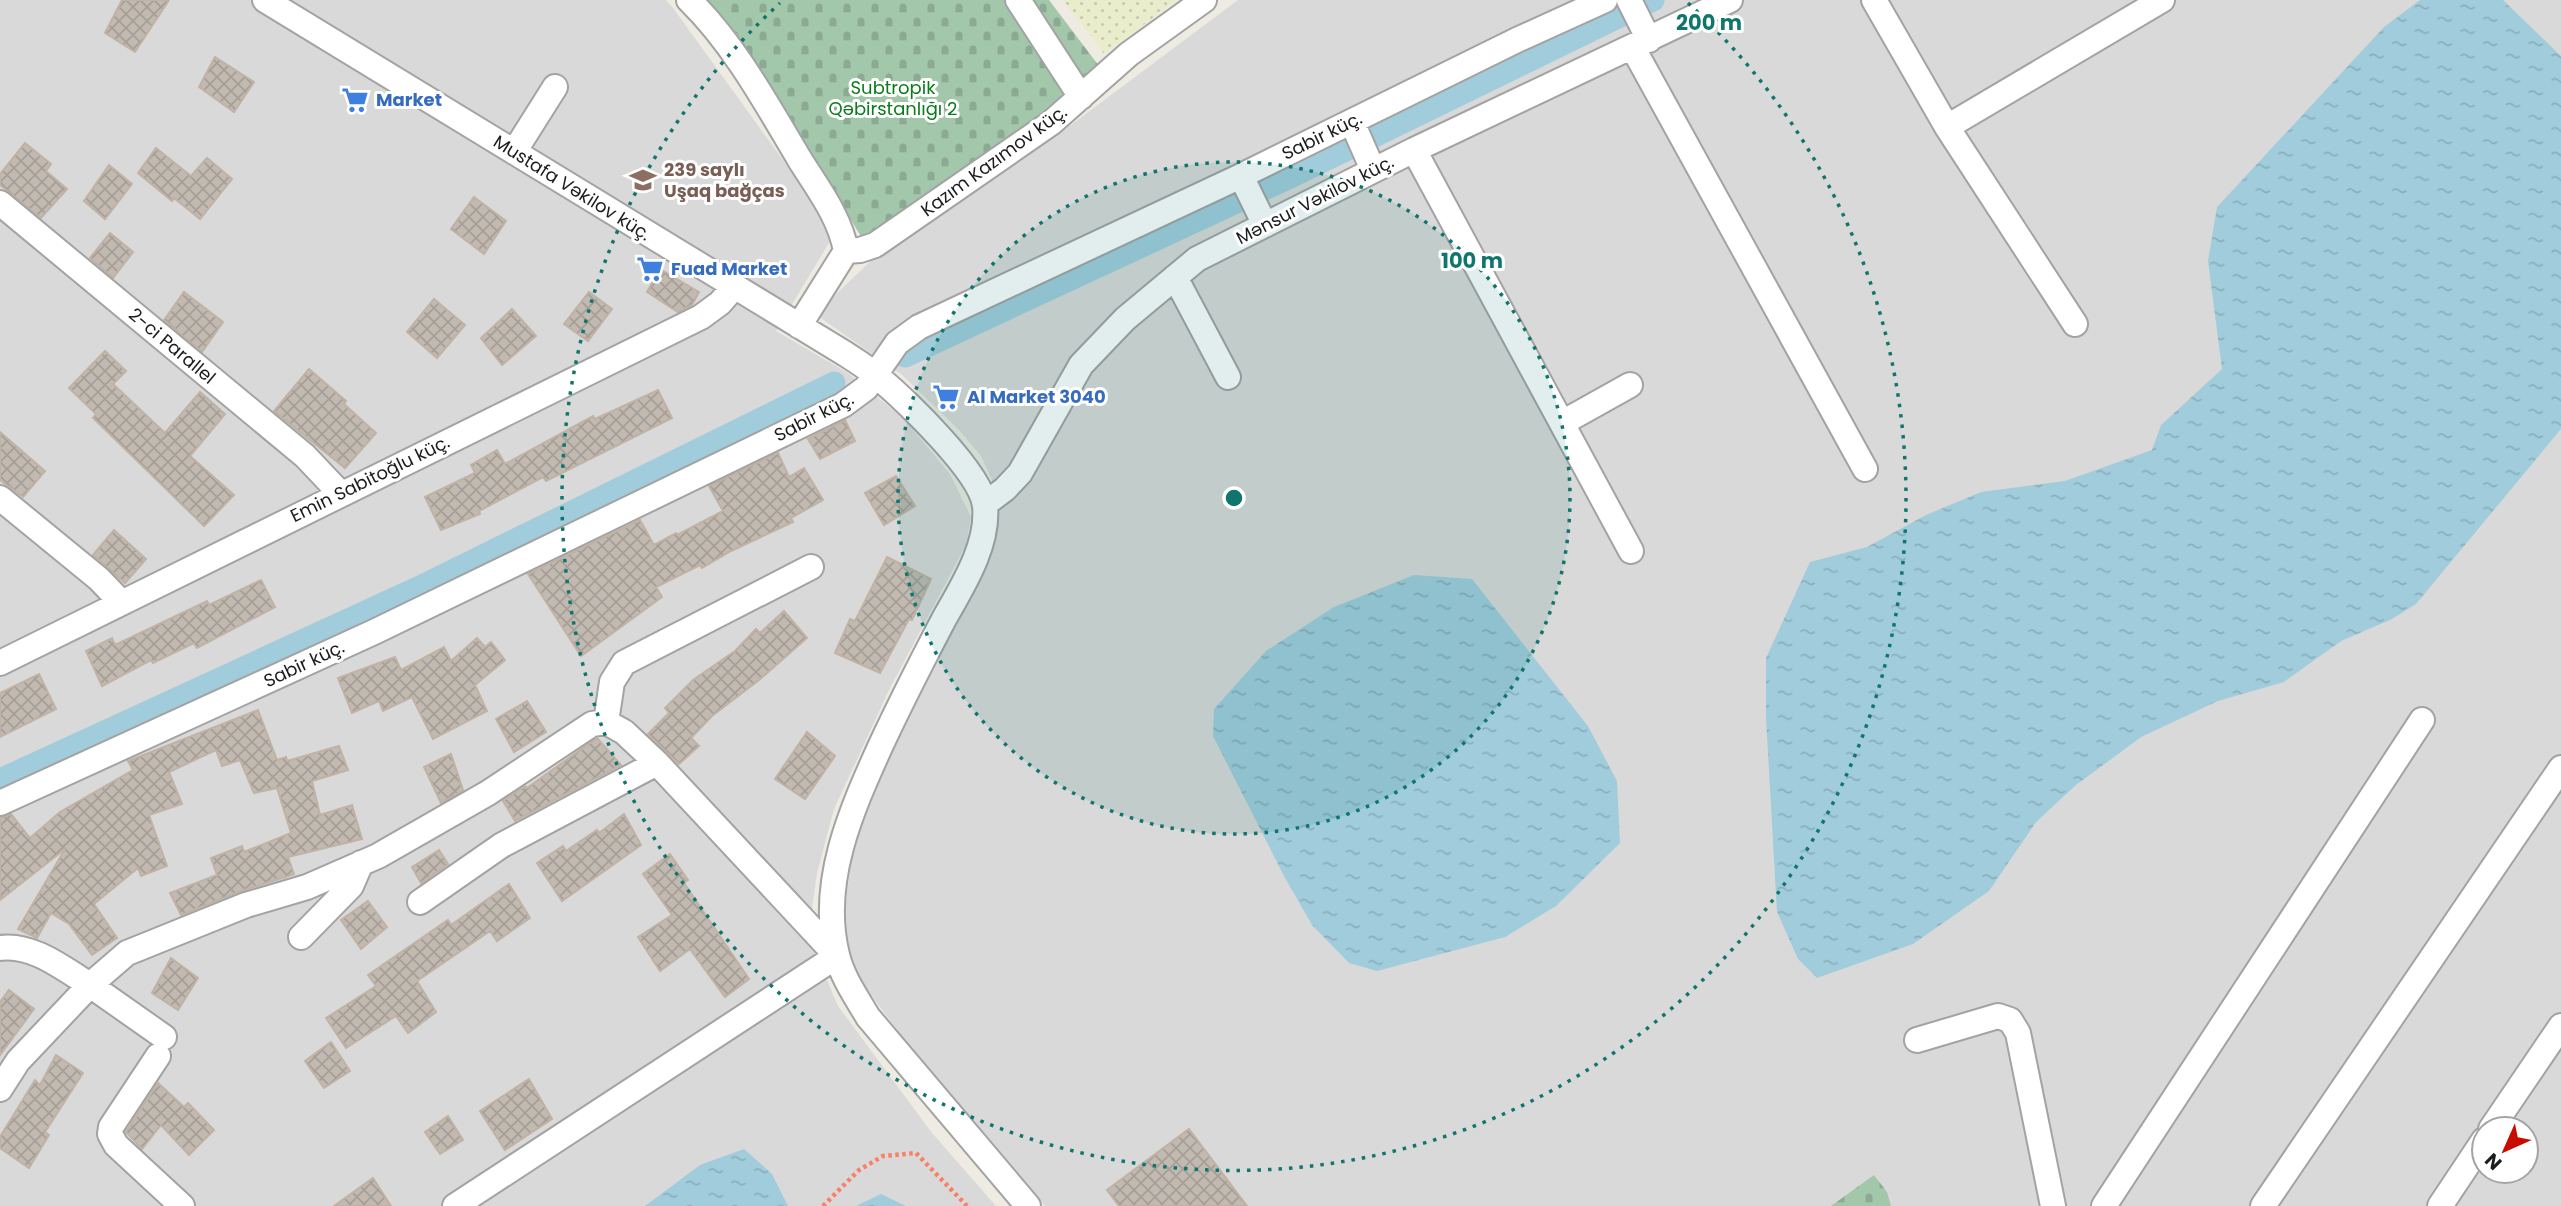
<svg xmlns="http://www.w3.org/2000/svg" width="2561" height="1206" viewBox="0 0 2561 1206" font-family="Poppins,sans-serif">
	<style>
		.residential { fill: #dad9d9; fill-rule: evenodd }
		.farmland { fill: url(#farmland-dots) }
		.cemetery { fill: url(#cemetery-stones) }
		.water { fill: url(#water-ripples) }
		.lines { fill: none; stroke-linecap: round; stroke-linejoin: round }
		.canal { stroke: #a1ccdc; stroke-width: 23 }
		.building { fill: url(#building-cross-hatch); stroke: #c0b2a4; stroke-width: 2 }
		.minor-casing { stroke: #a3a3a3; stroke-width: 28 }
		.path { stroke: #fb7e66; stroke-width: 4.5; stroke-dasharray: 3.5 3.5; stroke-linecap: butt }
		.minor { stroke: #fff; stroke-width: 24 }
		.ring { fill: none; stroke: #0f766e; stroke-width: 3.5; stroke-dasharray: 3.5 7 }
		.labels { text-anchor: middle; stroke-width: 6; stroke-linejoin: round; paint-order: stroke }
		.park-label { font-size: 18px; fill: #0a7b1a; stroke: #fff }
		.shop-label { font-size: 18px; font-weight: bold; fill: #366cbe; stroke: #fff; text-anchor: start }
		.street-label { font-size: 18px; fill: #1c1c1c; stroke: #fff }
		.education-label { font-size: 18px; font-weight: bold; fill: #785e54; stroke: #fff; text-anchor: start }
		.centre { fill: #0f766e; stroke: #fff; stroke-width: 3.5 }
		.ring-label { font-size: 21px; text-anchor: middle; font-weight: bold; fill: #0f766e; stroke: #fff; stroke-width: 6; stroke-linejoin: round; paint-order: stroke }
	</style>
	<defs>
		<pattern id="farmland-dots" width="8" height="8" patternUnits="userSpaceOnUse" patternTransform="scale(1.75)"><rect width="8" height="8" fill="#e9edcc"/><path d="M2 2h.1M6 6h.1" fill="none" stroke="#c7cbaf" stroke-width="1.8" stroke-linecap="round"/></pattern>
		<pattern id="cemetery-stones" width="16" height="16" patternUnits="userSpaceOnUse" patternTransform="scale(1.75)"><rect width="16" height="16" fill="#a3c7aa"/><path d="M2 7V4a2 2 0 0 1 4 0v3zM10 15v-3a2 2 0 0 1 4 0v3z" fill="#8caa92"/></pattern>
		<pattern id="water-ripples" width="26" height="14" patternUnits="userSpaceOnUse" patternTransform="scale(1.75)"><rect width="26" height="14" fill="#a1ccdc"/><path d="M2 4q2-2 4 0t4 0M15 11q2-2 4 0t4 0" fill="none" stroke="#8aafbc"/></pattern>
		<pattern id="building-cross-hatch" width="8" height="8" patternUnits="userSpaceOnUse" patternTransform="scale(1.75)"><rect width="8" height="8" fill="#c2bab1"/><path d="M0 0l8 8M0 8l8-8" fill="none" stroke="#a69f98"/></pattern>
	</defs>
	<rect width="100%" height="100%" fill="#eeebe2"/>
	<path class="residential" d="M0 0H666L673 8 796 178 833 236 776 331 848 373 904 419 950 474 971 517 966 545 890 688 834 809 817 873 812 909 815 952 838 1006 932 1133 996 1206H0Z
		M1238 0H2561V1206H1045L931 1076 869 992 851 961 844 914 853 847 869 796 997 507 992 480 981 456 959 430 901 374 815 314 874 258 1067 128ZM2484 1129H2526V1171H2484Z"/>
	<path class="farmland" d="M1063 0H1177L1104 54Z"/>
	<path class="cemetery" d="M705 0H1049L1099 66 1042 118 862 238 737 34Z
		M1874 1175 1887 1192 1891 1206H1831Z"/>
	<path class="water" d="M2420 0H2503L2561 56V429L2416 604 2392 619 2341 641 2284 682 2218 701 2141 737 2076 785 2036 822 1989 891 1913 944 1817 978 1798 959 1777 912 1766 718V658L1810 562 1867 547 1926 515 1981 492 2065 481 2152 450 2161 425 2222 369 2208 261 2217 207 2384 27Z
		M1414 575 1472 579 1588 726 1617 781 1620 843 1556 906 1505 937 1377 971 1349 963 1312 925 1284 876 1213 736 1214 709 1266 651 1334 607Z
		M744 1149 772 1174 788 1206H645L700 1165Z
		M881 1194 906 1206H856Z"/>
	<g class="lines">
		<path class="canal" d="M905 356 1288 178 1653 0
			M0 780 420 587 834 383"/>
	</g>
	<path class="building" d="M122 0H169L135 52 105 33Z
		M215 57 254 82 234 112 199 87Z
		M25 143 51 164 46 171 67 189 41 218 0 185V174Z
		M156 148 191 176 207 158 232 179 200 219 174 198 172 201 138 173Z
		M109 165 132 184 105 219 84 201Z
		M474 197 506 221 484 254 451 229Z
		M110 233 133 252 113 278 90 258Z
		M660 269 699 292 692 305 678 312 647 292Z
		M184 292 223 322 202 352 164 320Z
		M589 292 612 309 588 341 564 324Z
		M434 299 465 325 437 358 407 332Z
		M512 309 536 336 502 365 481 338Z
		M105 351 126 371 113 384 165 433 200 392 225 414 190 456 234 495 204 526 93 418 96 414 69 388Z
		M309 369 346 401 344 404 376 433 345 468 274 411Z
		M658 390 672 418 546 481 543 477 479 511 480 514 441 530 425 497 475 473 471 465 497 450 505 464 593 416 595 419Z
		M845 420 855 441 820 459 808 439Z
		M0 432 45 471 23 497 0 480Z
		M778 453 789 477 804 468 823 500 791 518 793 522 731 551 702 568 700 565 656 587 662 597 581 656 528 574 640 520 654 545 676 533 677 535 723 511 709 486Z
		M896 476 915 506 884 525 865 493Z
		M114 530 146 559 125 583 93 555Z
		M887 557 931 579 912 620 909 619 880 673 835 653 850 619 855 621Z
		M261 580 275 607 197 648 194 643 153 663 151 660 102 686 86 651 112 638 115 645 207 601 209 605Z
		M784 611 807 638 759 680 712 716 691 738 699 746 679 764 648 734 669 713 665 708 693 680 735 651 756 629 760 633Z
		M477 638 485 647 491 642 505 660 475 685 487 711 433 739 412 697 383 711 379 701 352 713 338 678 395 657 401 670 444 647 451 661Z
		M39 674 56 709 0 737V693Z
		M527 701 546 732 514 752 496 719Z
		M258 710 277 760 286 757 287 761 339 746 348 770 312 781 320 815 352 805 362 839 288 857 294 874 241 891 181 915 170 893 217 875 211 858 242 846 244 852 291 833 277 788 254 793 240 760 222 766 216 750 169 772 182 804 149 815 167 866 141 876 138 868 94 904 117 938 92 955 69 924 51 913 37 938 18 929 65 849 0 900V818L11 814 30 838 60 812 133 770 128 761Z
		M807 732 835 756 805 799 775 779Z
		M597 738 621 765 515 821 503 801 525 786 527 788Z
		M451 754 463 790 441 803 424 767Z
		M624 814 641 845 562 901 537 863 563 846 566 851 597 830 599 833Z
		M439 850 448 864 421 883 412 867Z
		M670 854 688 880 684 883 749 979 725 997 690 949 660 971 638 937 672 915 643 874Z
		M509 884 530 918 497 941 490 931 417 981 436 1012 408 1033 396 1016 346 1048 326 1018 376 986 368 975 448 920 451 925Z
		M368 901 387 927 361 949 341 920Z
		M171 958 198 978 178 1010 152 993Z
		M9 990 34 1009 0 1055V1002Z
		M331 1042 350 1071 324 1088 305 1061Z
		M56 1055 83 1073 45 1132 49 1135 29 1168 0 1148V1137L35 1080 40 1085Z
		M529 1079 552 1119 505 1150 480 1111Z
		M158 1083 184 1107 188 1103 214 1130 189 1155 161 1125 142 1149 126 1132Z
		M448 1116 463 1140 440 1154 425 1132Z
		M1189 1129 1247 1206H1119L1107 1190Z
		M373 1178 391 1206H334Z"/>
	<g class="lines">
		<g class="minor-casing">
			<path id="minor" d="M265 0 844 353C855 360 868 368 878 377 905 400 981 472 985 506 989 545 962 587 944 619 922 661 900 704 880 747 851 811 819 883 837 955 842 977 857 998 868 1017L1028 1206
				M689 0C735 45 767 105 800 160 818 189 840 217 846 251
				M1018 0 1081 97
				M1629 0 1649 40
				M1874 0 1947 127 2075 324
				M1633 48 1865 469
				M1352 122 1373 170
				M1947 127 2162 0
				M1414 150 1631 551
				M514 152 555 87
				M1241 176 1265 225
				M0 203 305 456 340 493
				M1175 277 1228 377
				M799 326 846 251 860 250 875 245 1051 123 1129 54 1204 0
				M1562 423 1630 385
				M0 498 99 579 121 602
				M985 504 1005 489 1020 473 1081 365 1125 319 1197 259 1414 150 1730 0
				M0 663 701 317 720 303 734 287
				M606 722 612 682 624 663 811 567
				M0 803 374 632 843 405 866 388 897 343 919 327 1241 176 1517 40 1605 0
				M420 902 502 845 657 763
				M301 937 351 886 361 863
				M0 948C32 943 64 969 90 985L127 953 246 905 307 887 378 856 488 793 592 724 606 722 624 732 657 763 837 956 455 1206
				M1917 1040 1998 1016 2010 1020 2018 1033 2053 1206
				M158 1056 111 1127 110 1134 116 1145 182 1206
				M0 1089 18 1061 90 985 164 1037
				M2491 1129 2561 1026
				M2104 1206 2422 720
				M2263 1206 2561 768
				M2440 1206 2484 1140"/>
		</g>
		<path class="path" d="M823 1206 859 1170 883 1156 916 1153 967 1206"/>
		<use href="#minor" class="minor"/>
	</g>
	<circle cx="1234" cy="498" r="336" fill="#0f766e" fill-opacity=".12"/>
	<g class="ring">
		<circle cx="1234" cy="498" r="336"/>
		<path d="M1688 3A672 672 0 1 1 780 3"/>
	</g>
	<defs>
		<g id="supermarket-bare" transform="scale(2.1)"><path d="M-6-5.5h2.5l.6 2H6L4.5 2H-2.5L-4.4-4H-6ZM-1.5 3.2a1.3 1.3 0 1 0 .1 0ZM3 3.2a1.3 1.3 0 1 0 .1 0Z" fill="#3f7fe0" stroke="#fff" stroke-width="2.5" paint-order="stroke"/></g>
		<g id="school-bare" transform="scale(2.1)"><path d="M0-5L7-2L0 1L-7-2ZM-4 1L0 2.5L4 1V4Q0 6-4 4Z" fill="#8d6e63" stroke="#fff" stroke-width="2.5" paint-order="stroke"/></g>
	</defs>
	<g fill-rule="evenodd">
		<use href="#supermarket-bare" x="355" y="100"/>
		<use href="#school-bare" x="643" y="180"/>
		<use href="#supermarket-bare" x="650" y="269"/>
		<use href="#supermarket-bare" x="946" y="397"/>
	</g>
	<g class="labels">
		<g class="park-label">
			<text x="893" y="94">Subtropik<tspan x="893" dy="21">Qəbirstanlığı 2</tspan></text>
		</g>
		<g class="shop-label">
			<text x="376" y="106">Market</text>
			<text x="671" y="275">Fuad Market</text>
			<text x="967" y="403">Al Market 3040</text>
		</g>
		<g class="street-label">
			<text transform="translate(1322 136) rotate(-26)" y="6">Sabir küç.</text>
			<text transform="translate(994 161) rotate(-36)" y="6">Kazım Kazımov küç.</text>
			<text transform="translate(572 188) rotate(32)" y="6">Mustafa Vəkilov küç.</text>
			<text transform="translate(1315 200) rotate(-27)" y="6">Mənsur Vəkilov küç.</text>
			<text transform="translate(172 346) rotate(40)" y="6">2-ci Parallel</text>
			<text transform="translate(814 417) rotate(-27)" y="6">Sabir küç.</text>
			<text transform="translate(370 479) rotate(-26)" y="6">Emin Sabitoğlu küç.</text>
			<text transform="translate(304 664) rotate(-25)" y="6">Sabir küç.</text>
		</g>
		<g class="education-label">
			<text x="664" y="176">239 saylı<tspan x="664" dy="21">Uşaq bağças</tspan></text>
		</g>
	</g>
	<circle cx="1234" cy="498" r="10" class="centre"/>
	<g class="ring-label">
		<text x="1709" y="30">200 m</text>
		<text x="1472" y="268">100 m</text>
	</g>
	<g transform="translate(2505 1150) rotate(225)"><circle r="33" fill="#ffffff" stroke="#a4a4a4" stroke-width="2"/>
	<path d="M0-5L12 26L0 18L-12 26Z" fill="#c90c00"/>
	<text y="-10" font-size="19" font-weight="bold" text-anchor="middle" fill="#1c1c1c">N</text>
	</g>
</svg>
